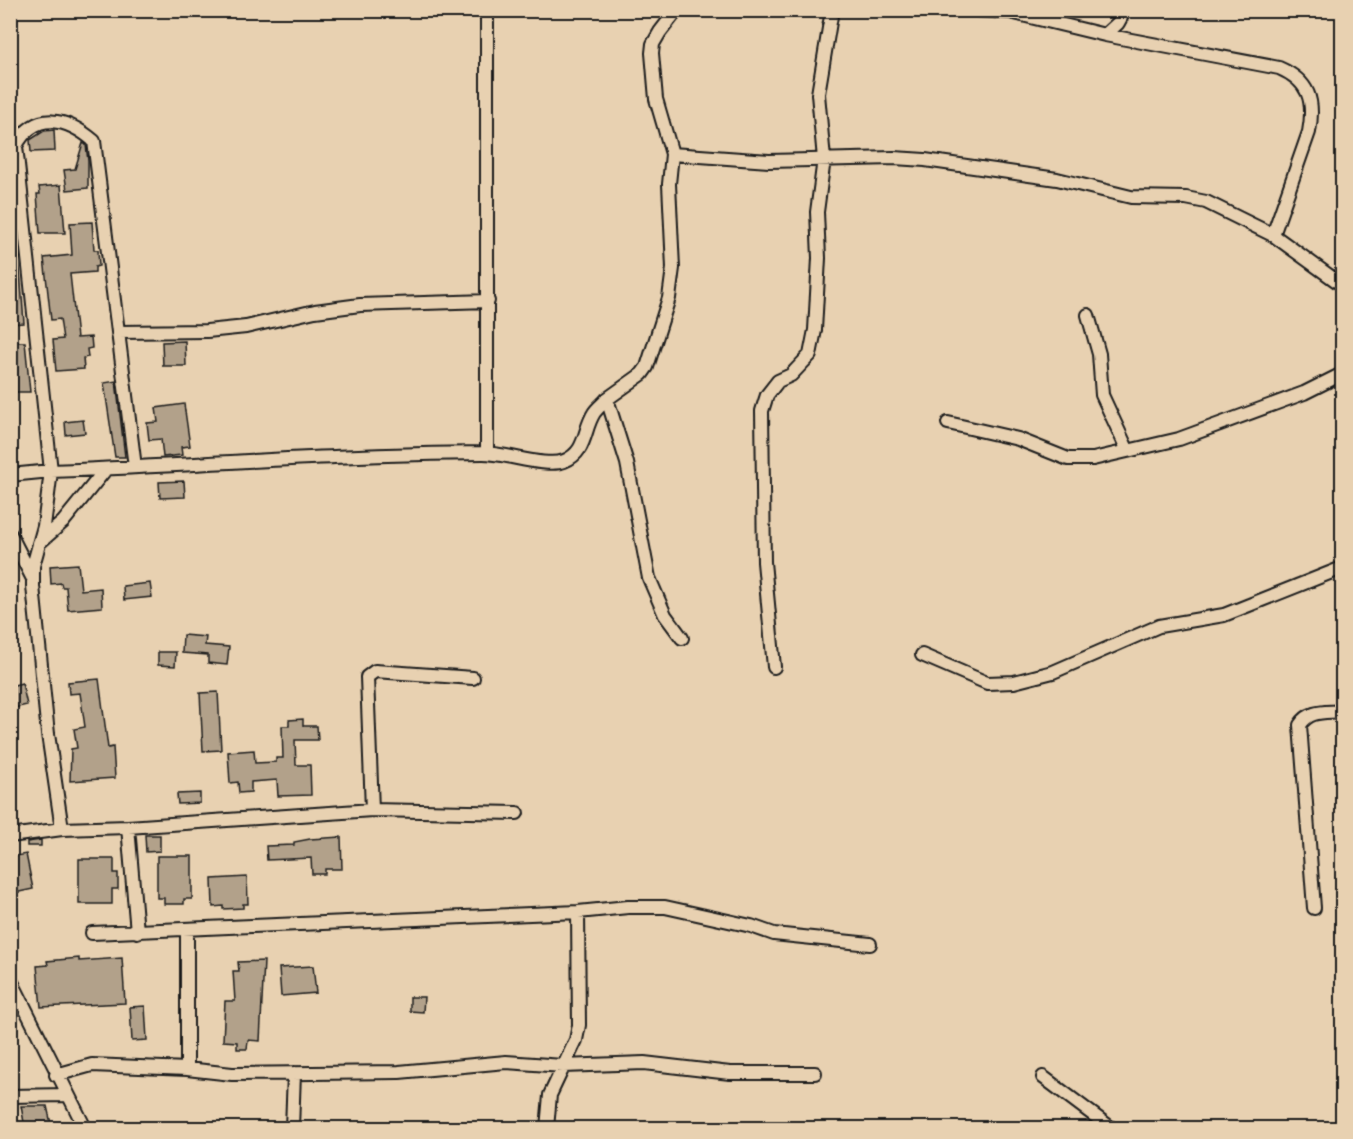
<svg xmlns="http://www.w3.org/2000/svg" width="1353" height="1139" viewBox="0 0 1353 1139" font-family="'Shantell Sans',sans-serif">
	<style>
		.building { fill: #b2a18a; stroke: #1c1c1c; stroke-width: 1.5 }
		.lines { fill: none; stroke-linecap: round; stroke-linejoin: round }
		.street-casing { stroke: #1c1c1c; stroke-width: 16 }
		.street { stroke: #e8d1b1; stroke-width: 12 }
	</style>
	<rect width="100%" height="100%" fill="#e8d1b1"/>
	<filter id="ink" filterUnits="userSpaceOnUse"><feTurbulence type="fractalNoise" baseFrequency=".0167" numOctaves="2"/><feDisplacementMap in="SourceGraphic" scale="12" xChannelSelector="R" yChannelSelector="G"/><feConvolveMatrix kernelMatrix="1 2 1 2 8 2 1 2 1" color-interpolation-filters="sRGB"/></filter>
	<g filter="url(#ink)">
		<path class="building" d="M54 130 55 151 31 152 30 140 44 131Z
			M83 143 86 145 88 161V188L67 190 64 170 75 169Z
			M61 185 65 233H40L37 194H40L39 187Z
			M92 222 94 250H98L99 266 95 267V272L70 274 77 338 91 337 92 348 87 349 88 357 83 358 84 369 56 371 53 340 63 339 60 319 51 320 44 258 72 255 70 223Z
			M10 245H18L24 323 10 324Z
			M185 341 186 366H163L162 342Z
			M13 342H25L30 392H10Z
			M116 381 125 457H115L104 383Z
			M184 404 190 446 181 447 182 455 163 457 161 439 149 440 147 423 158 422 156 408Z
			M83 420 85 433 66 435 65 422Z
			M184 481 185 497 160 498 159 482Z
			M78 564 81 590 101 588 102 607 68 610 66 587H62L61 583 51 584 50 566Z
			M150 583 152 597 124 600 123 586Z
			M183 635 206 637 205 645 229 647 227 665 208 663V655L182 653Z
			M158 652H176L175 666 158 665Z
			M99 679 108 748 113 747 115 778 70 781 71 749 77 748 74 729 85 727 80 693 69 694 68 682Z
			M22 683 27 705 10 709V686Z
			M218 692 221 750 203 751 200 693Z
			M303 719V726H317L318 740H295L296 765H310L311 795 278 796 277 780 251 782V792L239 793 238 782 230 783 228 752 254 750 255 763 276 762V758H283L282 726H289V720Z
			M200 793V803L178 804 177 794Z
			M145 835H160V851L146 852Z
			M341 837 342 869H325V874H312L311 858 267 860 266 846 294 845V842L310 839Z
			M41 840V846H27V842Z
			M26 854 33 889 10 894V857Z
			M157 856H192V899H184V904H164V898H157Z
			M79 859H114V873H118V889H112V904H79Z
			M247 877 248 904H243V908L223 909V906L213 907 212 879Z
			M79 958V961L122 958 125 1003 41 1007 37 966 48 965 47 961Z
			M264 961 260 1041 248 1040 247 1049H237V1042L223 1041 225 1001H235L233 971H239L238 962Z
			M313 966 316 993 281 996 279 968Z
			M410 997H424L423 1012 410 1011Z
			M145 1006 147 1040 132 1041 130 1007Z
			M21 1106H47L52 1128H25Z"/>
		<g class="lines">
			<g class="street-casing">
				<path id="street" d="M677 10 660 32 653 44 652 53 656 99 672 154 669 184 673 268 669 298 647 367 642 374 607 399 627 463 649 578 665 615 682 638
					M976 10 1010 12 1105 35 1279 68C1309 81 1315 100 1309 132L1273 235
					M1105 35 1118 23 1125 10
					M672 154 769 161 894 158 925 160 1057 179 1131 197 1186 198 1206 202 1273 235 1342 285
					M1088 315 1099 354 1102 395 1127 449
					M118 332 207 331 246 327 315 311 360 305 488 301
					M948 423 1018 439 1068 459H1093L1179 439 1304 393 1342 374
					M487 453V10
					M10 475 51 471C195 465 339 454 483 453 506 453 546 468 564 461 587 452 583 430 594 413 597 408 603 404 607 399
					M10 534 32 577
					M39 543 63 522 106 469
					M922 655 987 683 1014 682 1053 672 1159 626 1224 615 1342 568
					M774 667 764 562 762 411 767 395 778 381 791 375 810 355 815 330 819 258 817 212 824 159 818 94 832 10
					M372 810 367 677 375 671 473 678
					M128 827 137 932
					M62 829 48 734 33 586V566L44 526 51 471 16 146C35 110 67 118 94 141L135 467
					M10 836 62 829 128 827 372 810 517 813
					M1314 908 1300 725C1310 709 1326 713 1342 711
					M187 930V1069
					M92 933 578 912 628 907H665L751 926 774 934 870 944
					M10 978 85 1128
					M56 1075 92 1065 187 1069 232 1074 399 1072 506 1062 563 1066 644 1063 730 1073H815
					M1043 1077 1111 1128
					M10 1096 67 1095
					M292 1128 294 1073
					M547 1128 550 1095 576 1040 579 1025 578 912"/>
			</g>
			<use href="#street" class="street"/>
		</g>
	</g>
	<rect width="1353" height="1139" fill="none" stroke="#e8d1b1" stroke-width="36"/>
	<rect x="18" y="18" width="1317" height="1103" fill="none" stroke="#1c1c1c" stroke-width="2" filter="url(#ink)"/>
</svg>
